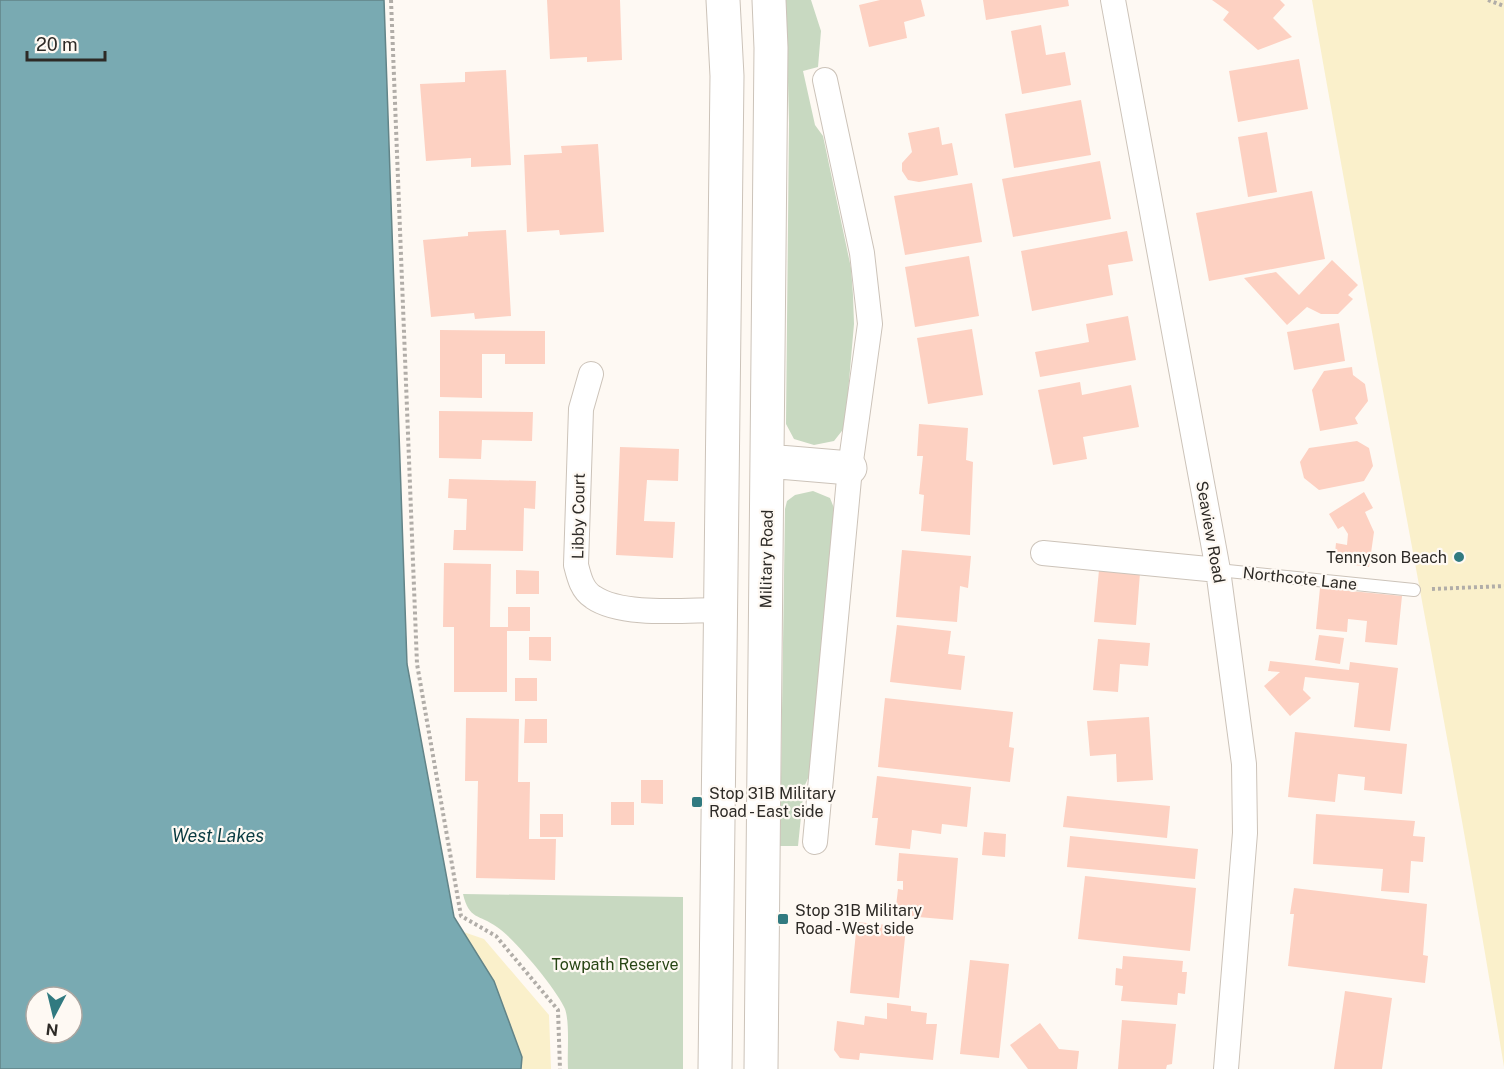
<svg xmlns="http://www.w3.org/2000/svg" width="1504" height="1069" viewBox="0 0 1504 1069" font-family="'Public Sans',sans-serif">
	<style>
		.green { fill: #c8d9c1 }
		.sand { fill: #faf0cb }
		.water { fill: #79aab2; stroke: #628488; stroke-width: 1.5; fill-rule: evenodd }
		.building { fill: #fdd1c2 }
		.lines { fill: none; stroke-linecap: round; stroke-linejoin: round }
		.service-casing { stroke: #ccc3b9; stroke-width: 14 }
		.minor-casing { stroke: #ccc3b9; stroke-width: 26 }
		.secondary-casing { stroke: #ccc3b9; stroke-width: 35 }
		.path { stroke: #b1ada8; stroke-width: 4; stroke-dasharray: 3 3; stroke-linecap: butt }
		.service { stroke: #fff; stroke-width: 12 }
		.minor { stroke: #fff; stroke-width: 24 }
		.secondary { stroke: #fff; stroke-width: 33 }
		.poi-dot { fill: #317a80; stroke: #fef9f3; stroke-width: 2 }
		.labels { text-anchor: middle; stroke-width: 4.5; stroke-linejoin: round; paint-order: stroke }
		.street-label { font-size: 16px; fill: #2d2a26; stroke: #fef9f3 }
		.poi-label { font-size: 16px; fill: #2d2a26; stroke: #fef9f3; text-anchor: start }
		.park-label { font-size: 16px; fill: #274514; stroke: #fef9f3 }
		.water-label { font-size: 18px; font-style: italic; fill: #093a40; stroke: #fef9f3 }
	</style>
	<rect width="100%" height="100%" fill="#fef9f3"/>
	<path class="green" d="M786 0H811L821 31 818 67 803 71 815 125 823 136 851 268 853 295 854 324 845 427 834 441 814 445 794 439 786 424 789 123Z
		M813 491 830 498 836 513 811 772 804 787 798 846H780L785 509 787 501 795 495Z
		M463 894 683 897V1069H568C567 1053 570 1023 565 1009 558 991 514 938 497 927 479 914 469 920 463 894Z"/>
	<path class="sand" d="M1312 0H1504V1067C1446 711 1374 356 1312 0Z
		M452 928 484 939 549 1015 551 1069H504Z"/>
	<path class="water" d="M0 0H384L407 664 454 917 494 981 522 1057 521 1069H0ZM36 997H72V1033H36Z"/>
	<path class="building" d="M547 0H620L622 60 587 62V57L550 59Z
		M880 0H921L925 16 904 22 907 38 869 47 859 5Z
		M983 0H1068L1069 6 986 20Z
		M1212 0H1280L1285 5 1273 18 1292 37 1258 50 1223 20 1229 12Z
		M1041 25 1046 55 1065 52 1071 85 1022 94 1011 31Z
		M1299 59 1308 109 1238 122 1229 71Z
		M506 70 511 165 471 167V158L426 161 420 84 465 82V72Z
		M1081 100 1091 155 1014 168 1005 114Z
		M939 127 942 145 952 143 958 175 919 182 908 180 902 171V163L912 152 908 133Z
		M1267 132 1277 192 1248 197 1238 137Z
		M598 144 604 232 560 235 559 230 527 232 524 155 562 153 561 146Z
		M1100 161 1111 219 1013 237 1002 179Z
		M972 183 982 242 905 255 894 196Z
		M1312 191 1325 259 1209 281 1196 213Z
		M506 230 511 316 475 319 474 313 431 317 423 240 468 236V232Z
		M1127 231 1133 261 1108 265 1113 295 1032 311 1021 251Z
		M969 256 979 316 915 327 905 267Z
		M1332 260 1358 285 1348 295 1353 299 1338 314H1321L1307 307 1287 325 1244 278 1276 272 1299 295Z
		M1128 316 1136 360 1040 377 1035 352 1089 342 1086 324Z
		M1339 323 1345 361 1294 370 1287 332Z
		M972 329 983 395 928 404 917 338Z
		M440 330 545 331V364H505V354H482V398L440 397Z
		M1352 367 1353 375 1365 384 1368 401 1355 418 1358 424 1320 431 1312 390 1324 371Z
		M1080 382 1082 395 1131 385 1139 427 1083 437 1087 459 1053 465 1038 390Z
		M439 411 533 412 532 441 482 440 481 459 439 458Z
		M919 424 968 428 966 460 973 462 970 535 921 531 924 495 919 494 923 456H917Z
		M1357 441 1369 448 1373 466 1364 481 1319 490 1304 478 1300 462 1309 448Z
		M620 447 679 449 678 481 647 480 645 506 644 521 675 522 673 558 616 555Z
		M449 479 536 481 535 509 524 508 523 551 453 550 454 530H466L467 499 448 498Z
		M1364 492 1373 508 1365 512 1374 532 1369 567 1334 562 1336 543 1347 545 1348 534 1343 526 1338 529 1329 514Z
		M902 550 971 556 968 588 960 586 957 622 896 617Z
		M444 563 491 564 490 627H508V607H530V631H507V692H454V627H443Z
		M516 570 539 571V594H516Z
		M1099 570 1140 573 1136 625 1094 622Z
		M1320 588 1402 596 1397 645 1365 642 1367 621 1348 619 1347 632 1316 629Z
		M897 625 951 631 948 654 965 656 961 690 890 682Z
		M1319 635 1344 638 1340 664 1315 660Z
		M529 637H551V661L529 660Z
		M1098 639 1150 643 1148 666 1120 664 1118 692 1093 690Z
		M1270 661 1349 670 1350 662 1398 668 1390 731 1354 727 1359 683 1305 677 1303 690 1311 698 1290 716 1264 686 1280 672 1268 671Z
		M515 678H537V701H515Z
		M885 698 1013 712 1009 747 1014 748 1010 782 878 767Z
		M1149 717 1153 780 1117 782 1116 754 1090 756 1087 721Z
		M466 718 519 719 518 782H530L529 839H556L555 880 476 878 478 781H465Z
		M525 719H547V743H524Z
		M1295 732 1407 744 1402 794 1364 790 1365 777 1338 774 1335 802 1288 797Z
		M877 776 971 787 967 827 942 824 941 834 912 830 910 849 875 845 878 818H872Z
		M641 780H663V804L641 803Z
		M1067 796 1170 806 1167 838 1063 827Z
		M611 802H634V825H611Z
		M540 814H563V837H540Z
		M1316 814 1415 821 1413 836 1425 837 1423 862 1411 861 1409 893 1381 891 1383 869 1313 864Z
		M984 832 1006 834 1005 857 982 855Z
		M1070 836 1198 849 1195 879 1067 867Z
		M899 853 958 858 953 920 895 915 898 889 903 890V881H897Z
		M1085 876 1196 888 1190 951 1078 939Z
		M1294 888 1427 904 1423 955 1428 956 1425 983 1288 966 1294 914H1290Z
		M857 922 906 927 899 998 850 993Z
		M1123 956 1183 961 1182 972H1187L1185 994 1178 993 1177 1005 1121 1001 1123 986 1115 985 1116 968 1122 969Z
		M970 960 1009 964 999 1058 960 1054Z
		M1345 991 1392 998 1382 1069H1334Z
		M887 1003 911 1006V1011L927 1013 926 1024H937L933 1060 860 1053 859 1060 840 1058 834 1050 837 1021 864 1025 865 1016 887 1019Z
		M1122 1020 1176 1024 1172 1064 1167 1065 1166 1069H1118Z
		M1040 1023 1059 1049 1079 1051 1077 1069H1028L1010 1045Z"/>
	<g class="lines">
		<g class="service-casing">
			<path id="service" d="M1218 570 1414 590"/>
		</g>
		<g class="minor-casing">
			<path id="minor" d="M1113 0 1218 570 1244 764 1245 833 1226 1069
				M591 374 581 409 576 565C579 577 582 590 593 597 622 617 685 610 720 610
				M1043 553 1218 570
				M815 842 850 468 870 324 862 253 825 80"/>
		</g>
		<g class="secondary-casing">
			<path id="secondary" d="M767 461 850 468
				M715 1069 727 76 723 0
				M761 1069 771 48 769 0"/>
		</g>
		<path class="path" d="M391 0 417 664 461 916 496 936 558 1010 560 1069
			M1488 0 1504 6
			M1432 589 1504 586"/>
		<use href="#service" class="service"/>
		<use href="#minor" class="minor"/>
		<use href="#secondary" class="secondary"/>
	</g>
	<g class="poi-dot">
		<circle cx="1459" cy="557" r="6"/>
		<rect x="691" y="796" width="12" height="12" rx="3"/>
		<rect x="777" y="913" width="12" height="12" rx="3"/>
	</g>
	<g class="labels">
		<g class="street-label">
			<text transform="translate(578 516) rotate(-89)" y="6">Libby Court</text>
			<text transform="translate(1211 532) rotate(80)" y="6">Seaview Road</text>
			<text transform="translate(766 559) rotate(-89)" y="6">Military Road</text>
			<text transform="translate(1300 578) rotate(6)" y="6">Northcote Lane</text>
		</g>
		<g class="poi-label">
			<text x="1447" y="563" text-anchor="end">Tennyson Beach</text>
			<text x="709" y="799">Stop 31B Military<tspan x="709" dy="18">Road - East side</tspan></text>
			<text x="795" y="916">Stop 31B Military<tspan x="795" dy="18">Road - West side</tspan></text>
		</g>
		<g class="park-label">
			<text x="615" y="970">Towpath Reserve</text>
		</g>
		<g class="water-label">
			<text x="218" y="842">West Lakes</text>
		</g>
	</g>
	<g transform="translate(54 1015) rotate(187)"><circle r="28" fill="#fef9f3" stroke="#aaa6a1" stroke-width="1.5"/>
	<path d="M0-4.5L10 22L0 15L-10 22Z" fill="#317a80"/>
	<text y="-9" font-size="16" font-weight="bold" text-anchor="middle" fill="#2d2a26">N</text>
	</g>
	<path d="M27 51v9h78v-9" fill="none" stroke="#2d2a26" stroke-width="3"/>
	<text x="36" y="51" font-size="18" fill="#2d2a26" stroke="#fef9f3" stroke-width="4.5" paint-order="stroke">20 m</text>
</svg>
